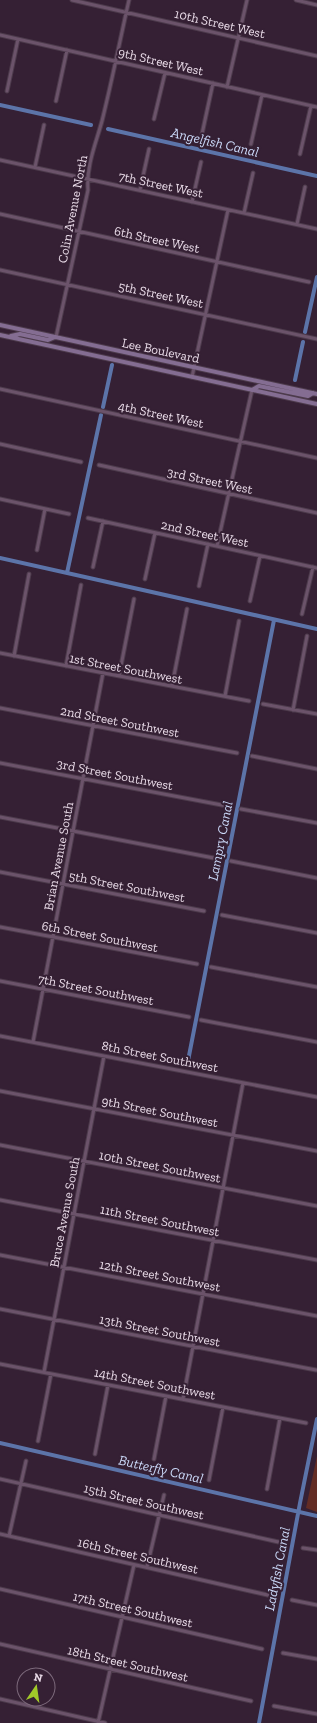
<svg xmlns="http://www.w3.org/2000/svg" width="317" height="1723" viewBox="0 0 317 1723" font-family="'Zilla Slab',serif">
	<style>
		.green { fill: #632c24 }
		.lines { fill: none; stroke-linecap: round; stroke-linejoin: round }
		.canal { stroke: #5c74a9; stroke-width: 4 }
		.minor-casing { stroke: #4d3b4c; stroke-width: 5 }
		.secondary-casing { stroke: #4d3b4c; stroke-width: 6 }
		.minor { stroke: #6b536a; stroke-width: 3 }
		.secondary { stroke: #846d92; stroke-width: 4 }
		.labels { text-anchor: middle; stroke-width: 4; stroke-linejoin: round; paint-order: stroke }
		.street-label { font-size: 13px; fill: #e8dae7; stroke: #352034 }
		.water-label { font-size: 14px; font-style: italic; fill: #cbd9f9; stroke: #352034 }
	</style>
	<rect width="100%" height="100%" fill="#352034"/>
	<path class="green" d="M317 1456V1512L306 1508Z"/>
	<g class="lines">
		<path class="canal" d="M0 105 91 125
			M108 129 317 176
			M305 332 317 277
			M295 380 303 342
			M103 407 112 365
			M0 558 317 629
			M67 573 101 415
			M187 1066 274 620
			M0 1443 317 1516
			M259 1723 300 1503 317 1419"/>
		<g class="minor-casing">
			<path id="minor" d="M72 0 317 56
				M296 0 317 5
				M0 35 317 107
				M227 87 247 0
				M7 91 18 39
				M56 101 67 50
				M154 119 165 73
				M202 134 213 83
				M251 144 262 95
				M300 154 311 106
				M0 160 317 229
				M35 167 44 125
				M140 190 149 149
				M192 202 201 162
				M244 213 253 173
				M0 214 309 282
				M297 224 305 187
				M0 270 317 339
				M56 337 88 190C86 166 96 143 102 121 112 81 120 40 129 0
				M192 377 228 210
				M0 389 317 458
				M0 444 81 462
				M99 465 317 513
				M0 499 69 514
				M88 518 317 568
				M217 546 252 390
				M37 550 45 509
				M93 567 103 521
				M145 579 155 533
				M199 586 208 544
				M250 601 260 556
				M302 614 313 567
				M0 653 249 701
				M14 656 29 574
				M66 666 81 585
				M119 676 134 599
				M172 686 187 609
				M225 696 239 621
				M263 704 317 714
				M0 708 237 753
				M293 710 307 636
				M252 756 317 769
				M0 763 227 806
				M241 809 317 823
				M0 817 219 859
				M231 861 317 878
				M0 872 204 911
				M222 915 317 933
				M0 927 197 964
				M211 967 317 987
				M0 981 189 1017
				M201 1020 317 1042
				M0 1036 317 1097
				M33 1042 103 673
				M0 1091 317 1151
				M0 1145 317 1206
				M0 1200 317 1260
				M0 1255 317 1316
				M0 1309 316 1370
				M0 1364 306 1423
				M44 1372 104 1056
				M183 1399 243 1083
				M38 1441 51 1374
				M95 1454 108 1385
				M154 1459 166 1396
				M0 1479 283 1543
				M209 1480 223 1407
				M267 1489 280 1418
				M0 1534 272 1596
				M9 1536 26 1461
				M303 1548 317 1550
				M147 1567 164 1495
				M0 1589 262 1649
				M292 1600 317 1605
				M0 1644 251 1701
				M283 1653 317 1659
				M0 1699 105 1723
				M274 1706 317 1714
				M98 1723 134 1565"/>
		</g>
		<g class="secondary-casing">
			<path id="secondary" d="M0 325 317 394
				M0 335 317 404
				M11 336 20 334 48 340 55 337
				M252 390 259 386 308 396 313 393"/>
		</g>
		<use href="#minor" class="minor"/>
		<use href="#secondary" class="secondary"/>
	</g>
	<g class="labels">
		<g class="street-label">
			<text transform="translate(220 23) rotate(13)" y="5">10th Street West</text>
			<text transform="translate(161 61) rotate(13)" y="5">9th Street West</text>
			<text transform="translate(161 184) rotate(12)" y="5">7th Street West</text>
			<text transform="translate(72 209) rotate(-79)" y="5">Colin Avenue North</text>
			<text transform="translate(157 239) rotate(12)" y="5">6th Street West</text>
			<text transform="translate(161 294) rotate(12)" y="5">5th Street West</text>
			<text transform="translate(161 350) rotate(12)" y="5">Lee Boulevard</text>
			<text transform="translate(161 414) rotate(12)" y="5">4th Street West</text>
			<text transform="translate(210 480) rotate(12)" y="5">3rd Street West</text>
			<text transform="translate(205 533) rotate(12)" y="5">2nd Street West</text>
			<text transform="translate(126 668) rotate(11)" y="5">1st Street Southwest</text>
			<text transform="translate(120 721) rotate(11)" y="5">2nd Street Southwest</text>
			<text transform="translate(115 774) rotate(11)" y="5">3rd Street Southwest</text>
			<text transform="translate(58 856) rotate(-79)" y="5">Brian Avenue South</text>
			<text transform="translate(127 886) rotate(11)" y="5">5th Street Southwest</text>
			<text transform="translate(100 936) rotate(11)" y="5">6th Street Southwest</text>
			<text transform="translate(96 989) rotate(11)" y="5">7th Street Southwest</text>
			<text transform="translate(160 1056) rotate(11)" y="5">8th Street Southwest</text>
			<text transform="translate(160 1111) rotate(11)" y="5">9th Street Southwest</text>
			<text transform="translate(160 1166) rotate(11)" y="5">10th Street Southwest</text>
			<text transform="translate(64 1212) rotate(-79)" y="5">Bruce Avenue South</text>
			<text transform="translate(160 1220) rotate(11)" y="5">11th Street Southwest</text>
			<text transform="translate(160 1275) rotate(11)" y="5">12th Street Southwest</text>
			<text transform="translate(160 1330) rotate(11)" y="5">13th Street Southwest</text>
			<text transform="translate(155 1383) rotate(11)" y="5">14th Street Southwest</text>
			<text transform="translate(144 1501) rotate(13)" y="5">15th Street Southwest</text>
			<text transform="translate(138 1555) rotate(13)" y="5">16th Street Southwest</text>
			<text transform="translate(133 1609) rotate(13)" y="5">17th Street Southwest</text>
			<text transform="translate(128 1663) rotate(13)" y="5">18th Street Southwest</text>
		</g>
		<g class="water-label">
			<text transform="translate(215 142) rotate(13)" y="5">Angelfish Canal</text>
			<text transform="translate(220 841) rotate(-79)" y="5">Lampry Canal</text>
			<text transform="translate(161 1469) rotate(13)" y="5">Butterfly Canal</text>
			<text transform="translate(277 1569) rotate(-79)" y="5">Ladyfish Canal</text>
		</g>
	</g>
	<g transform="translate(36 1687) rotate(13)"><circle r="19" fill="#352034" stroke="#7d6a7c"/>
	<path d="M0-3L7 15L0 10L-7 15Z" fill="#a1c929"/>
	<text y="-6" font-size="11" font-weight="bold" text-anchor="middle" fill="#e8dae7">N</text>
	</g>
</svg>
